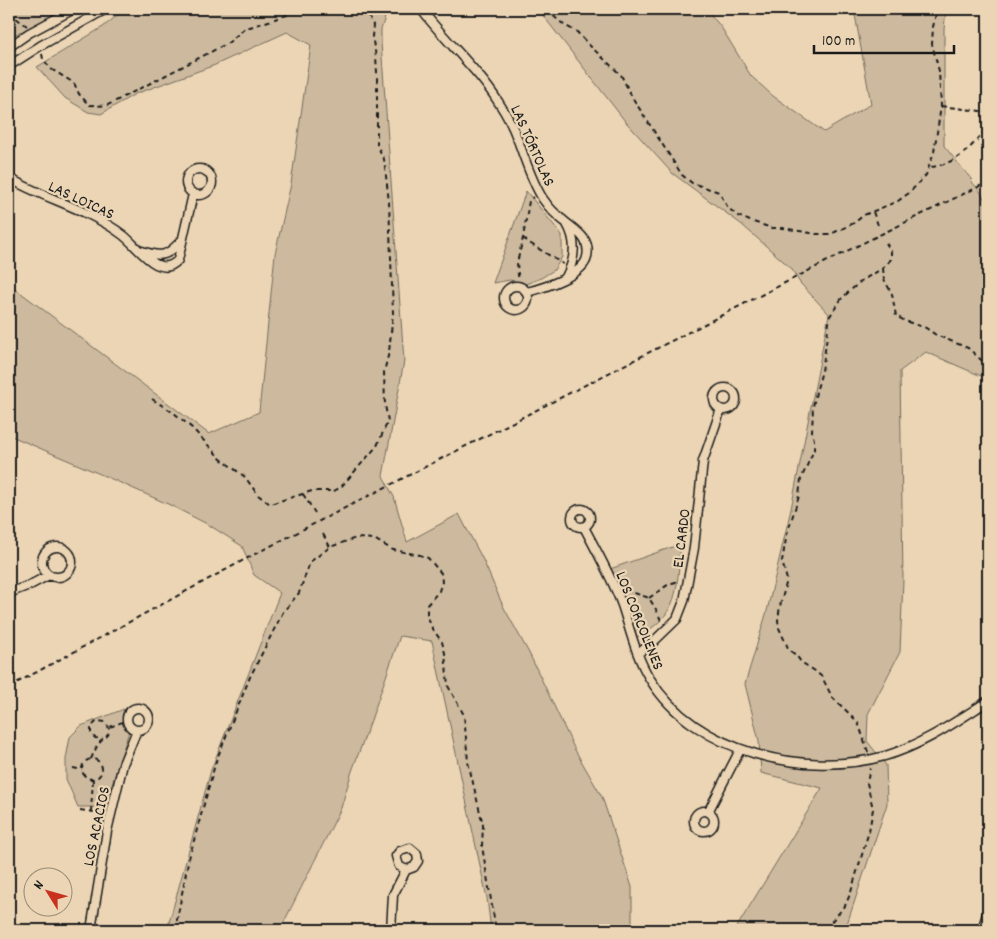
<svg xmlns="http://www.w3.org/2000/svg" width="997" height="939" viewBox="0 0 997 939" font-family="Dekko,sans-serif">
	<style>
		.green { fill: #cdba9e; stroke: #746b5d }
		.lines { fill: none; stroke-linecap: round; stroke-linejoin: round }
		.street-casing { stroke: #1c1c1c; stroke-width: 11 }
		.path { stroke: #1c1c1c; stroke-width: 2; stroke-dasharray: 5 4; stroke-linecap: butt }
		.street { stroke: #ebd5b4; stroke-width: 8 }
		.labels { text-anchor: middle; stroke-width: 4.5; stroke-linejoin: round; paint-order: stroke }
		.street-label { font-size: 16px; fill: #1c1c1c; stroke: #ebd5b4 }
	</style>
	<rect width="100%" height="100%" fill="#ebd5b4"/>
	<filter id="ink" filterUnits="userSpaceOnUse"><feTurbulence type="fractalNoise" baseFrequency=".02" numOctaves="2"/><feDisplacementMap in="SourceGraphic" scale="10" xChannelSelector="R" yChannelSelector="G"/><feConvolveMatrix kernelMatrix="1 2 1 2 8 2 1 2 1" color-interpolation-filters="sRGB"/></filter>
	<g filter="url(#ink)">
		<path class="green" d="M9 9H62L54 15 17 34 9 31Z
			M125 9H388L381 29V43L404 361 383 476 394 497 407 542 459 514 483 560 503 606 529 653 575 750 602 797 632 887V930H491L487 898 432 641 400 636 371 720 352 771 341 808 280 930H167L211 770 280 593 254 575 242 546 209 525 170 505 114 480 9 435V284L209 434 259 412 275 254 291 184 311 45 287 32 215 65 135 94 101 114 88 112 65 98 37 67 103 27Z
			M538 9H706L721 27 751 76 773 96 824 132 871 104 854 9H946L944 29V146L972 180 971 181 980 191 988 205V379L926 352 900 371 903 580 900 652 868 714 867 741 886 765 887 804 845 930H735L822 788 761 773 759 741 745 684 767 611 791 509 829 314 800 283 791 268 741 224 672 173 625 121Z
			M526 191 562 235V257L554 270 541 278 526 284 510 280 493 283Z
			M681 544C676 590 681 615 635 638L610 569Z
			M124 709 122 723 129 731 105 807H78L66 779V759L70 737 81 726Z"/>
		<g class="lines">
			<g class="street-casing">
				<path id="street" d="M421 9C445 41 477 68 499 103 507 115 514 129 519 143 526 162 532 182 543 199 549 208 556 215 564 221 576 231 591 238 587 257 584 275 543 288 527 292
					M9 47 29 33 74 9
					M9 66 40 46 106 9
					M186 182a13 13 0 1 1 26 0a13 13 0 1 1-26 0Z
					M9 178C45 199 89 209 123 235 138 246 159 281 178 260L193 194
					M142 251C162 258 167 256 181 241
					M566 277C575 260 577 241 567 224
					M504 298a12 12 0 1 1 24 0a12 12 0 1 1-24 0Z
					M714 399a11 11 0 1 1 22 0a11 11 0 1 1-22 0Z
					M572 518a9 9 0 1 1 18 0a9 9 0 1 1-18 0Z
					M584 527C597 552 612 578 622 605 630 629 636 657 650 679 695 753 805 778 885 756 923 745 955 722 988 701
					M42 562a15 15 0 1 1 30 0a15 15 0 1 1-30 0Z
					M9 593 32 584 49 575
					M638 653 650 645 677 619 684 601 694 548 703 461 721 409
					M127 719a11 11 0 1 1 22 0a11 11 0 1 1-22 0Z
					M694 821a10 10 0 1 1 20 0a10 10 0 1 1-20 0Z
					M708 812 740 750
					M91 930 107 831 123 764 137 730
					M391 930 393 895 406 870 414 867 418 861 417 854 410 848 400 851 396 856 399 866 406 870
					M982 930 988 911"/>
			</g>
			<path class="path" d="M548 9 551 14 564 25 577 32 587 43 621 75 632 97 682 175 692 183 719 192 728 208 738 216 750 221 772 228H783L816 234H831L854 223 864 215 898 201 909 193 926 175 934 152 941 106 939 71 932 44 933 27 937 9
				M9 13 27 26
				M42 54 43 59 51 69 74 83 79 94 89 105 106 106 228 43 244 29 287 15 294 9
				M941 106 988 112
				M931 167C957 164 972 147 988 127
				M873 212 878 225
				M523 238 531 244 563 264
				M883 268 884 279 892 294 896 316 905 321 926 328 936 335 968 348 988 366
				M519 286 517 263 523 238 529 201 533 197
				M152 399 174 413 192 428 221 459 245 477 258 495 270 504 312 491H334L341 487 377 446 388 421 385 405 384 372 389 352 393 313 389 202 384 159 377 145V73L376 56 372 37 373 25 365 9
				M303 494 315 513
				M323 534 330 547
				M626 590 649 598 657 611 662 623
				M649 598 669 584 679 581
				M9 687 255 554 857 246 988 182
				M110 727 127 720
				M868 752 858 722 832 697 822 677 815 671 801 662 796 655 789 650 779 628 778 620 780 606 787 580 782 561 787 534 799 496 801 479 814 450V440L812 432 813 407 816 392 822 371 830 316 842 298 861 281 883 268 891 259V251L886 243
				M91 759C94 752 97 745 102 740 106 737 108 736 110 731L106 722 97 721 91 727V733L95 738 103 739
				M82 769a10 10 0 1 1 20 0a10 10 0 1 1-20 0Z
				M73 768 82 770
				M80 810 102 813
				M91 812 93 779
				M175 930 188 862 216 761 250 677 283 612 299 593 310 562 330 547 356 538 374 539 393 550 420 555 428 558 441 573 442 582 439 591 427 605V615L432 628 442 642 445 653 448 686 464 715 468 762 483 825 482 846 496 930
				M828 930 831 922 845 906 851 892 869 831 873 809 867 783 870 768"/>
			<use href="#street" class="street"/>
		</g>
	</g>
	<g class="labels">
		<g class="street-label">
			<text transform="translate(534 145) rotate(66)" y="6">LAS TÓRTOLAS</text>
			<text transform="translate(82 199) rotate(25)" y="6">LAS LOICAS</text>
			<text transform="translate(680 538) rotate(-83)" y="6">EL CARDO</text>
			<text transform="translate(641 620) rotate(68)" y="6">LOS CORCOLENES</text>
			<text transform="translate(95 826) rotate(-78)" y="6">LOS ACACIOS</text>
		</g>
	</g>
	<rect width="997" height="939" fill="none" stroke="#ebd5b4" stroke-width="30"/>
	<rect x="15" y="15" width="967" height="909" fill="none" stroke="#1c1c1c" stroke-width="2" filter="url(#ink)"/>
	<g transform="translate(48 892) rotate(307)"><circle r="24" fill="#ebd5b4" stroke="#988b77"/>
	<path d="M0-4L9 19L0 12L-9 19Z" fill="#c8321e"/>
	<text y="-8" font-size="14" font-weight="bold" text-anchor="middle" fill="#1c1c1c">N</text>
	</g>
	<path d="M814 45v8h140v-8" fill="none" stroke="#1c1c1c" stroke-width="2.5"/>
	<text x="822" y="45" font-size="15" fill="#1c1c1c" stroke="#ebd5b4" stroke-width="4" paint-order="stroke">100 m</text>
</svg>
